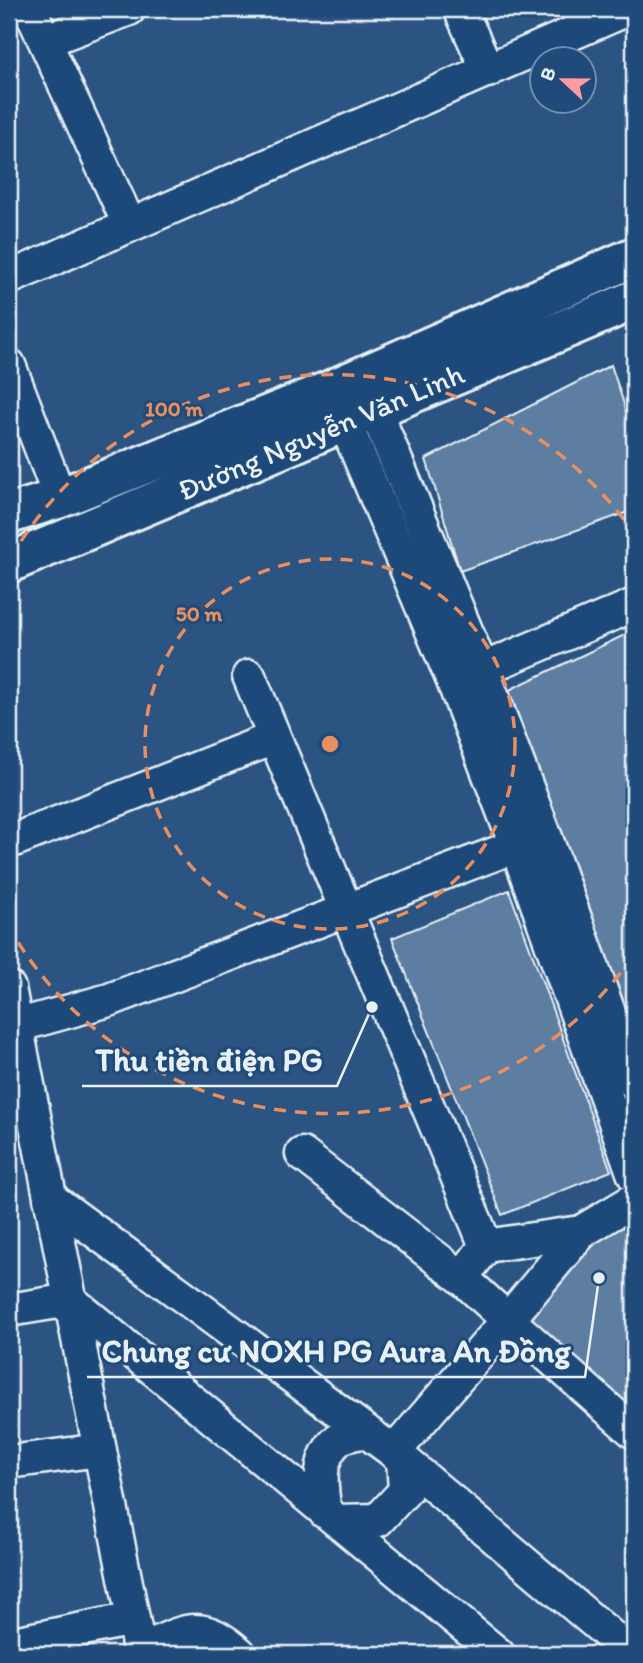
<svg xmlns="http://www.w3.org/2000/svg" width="643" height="1663" viewBox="0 0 643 1663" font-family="Itim,sans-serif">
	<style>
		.building { fill: #5d7da1; stroke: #e8f1f8; stroke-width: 2 }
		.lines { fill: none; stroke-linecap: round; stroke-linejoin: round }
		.minor-casing { stroke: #e8f1f8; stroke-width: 37 }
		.highway-casing { stroke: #e8f1f8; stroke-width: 44 }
		.minor { stroke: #1f4a7a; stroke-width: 32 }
		.highway { stroke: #1f4a7a; stroke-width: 38 }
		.ring { fill: none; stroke: #e88e5f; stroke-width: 3.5; stroke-dasharray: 12 9 }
		.labels { text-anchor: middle; stroke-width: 6; stroke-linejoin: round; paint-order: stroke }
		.street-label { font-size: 30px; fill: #e8f1f8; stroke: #1f4a7a }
		.centre { fill: #e88e5f; stroke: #1f4a7a; stroke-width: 3.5 }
		.ring-label { font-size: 21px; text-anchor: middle; font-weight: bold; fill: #e88e5f; stroke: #1f4a7a; stroke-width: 6; stroke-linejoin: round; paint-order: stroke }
		.leader { fill: none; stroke: #e8f1f8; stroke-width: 2.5 }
		.callout-dot { fill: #e8f1f8; stroke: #1f4a7a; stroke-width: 2.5 }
		.callout-label { font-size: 32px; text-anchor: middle; font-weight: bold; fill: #e8f1f8; stroke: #1f4a7a; stroke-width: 6; stroke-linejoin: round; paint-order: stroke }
	</style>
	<rect width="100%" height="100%" fill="#2b5482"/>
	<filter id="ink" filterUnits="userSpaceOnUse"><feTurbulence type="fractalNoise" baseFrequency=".0143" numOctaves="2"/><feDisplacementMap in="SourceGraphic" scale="14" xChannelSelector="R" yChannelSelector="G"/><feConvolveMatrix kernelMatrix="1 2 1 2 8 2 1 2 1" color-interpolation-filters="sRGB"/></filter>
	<g filter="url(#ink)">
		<path class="building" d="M611 365 634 434V510L460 571 426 459Z
			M633 631 634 636V1044L509 690Z
			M509 890 611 1171 502 1215 392 938Z
			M634 1221V1410L526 1320 603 1235Z"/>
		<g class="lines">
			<g class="minor-casing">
				<path id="minor" d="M30 9 129 224
					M460 9 488 71
					M45 41 129 9
					M9 278 628 9
					M9 365 60 498
					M366 388 482 669 545 835 634 1082
					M336 401 453 681 516 845 634 1175
					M249 676 486 1246
					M464 677 634 605
					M9 842 274 738
					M9 988 140 1654
					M16 1026 109 1000 534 839
					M302 1154 462 1278 508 1320 581 1232 634 1200
					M50 1198 394 1452 632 1654
					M473 1263 486 1246 581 1232
					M9 1310 70 1300 498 1654
					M394 1452 508 1320 634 1432
					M9 1462 100 1450
					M325 1512C321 1486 316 1458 339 1439 346 1434 358 1433 366 1431
					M337 1521 378 1520 405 1491 403 1459
					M9 1644 133 1619
					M139 1652C184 1631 199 1617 240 1654"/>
			</g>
			<g class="highway-casing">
				<path id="highway" d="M9 514 60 498 331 390 634 257
					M9 563 634 300"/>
			</g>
			<use href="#minor" class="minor"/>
			<use href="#highway" class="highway"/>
		</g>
	</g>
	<g class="ring">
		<circle cx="330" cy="744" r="185"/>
		<path d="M633 956A370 370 0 0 1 10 929M10 559A370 370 0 0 1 633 532"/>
	</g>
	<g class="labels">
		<g class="street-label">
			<text transform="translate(321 432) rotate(-23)" y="10">Đường Nguyễn Văn Linh</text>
		</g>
	</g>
	<circle cx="330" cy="744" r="10" class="centre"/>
	<g class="ring-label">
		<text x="174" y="416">100 m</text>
		<text x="199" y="621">50 m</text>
	</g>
	<path class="leader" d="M372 1007L337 1086H82M599 1278L585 1377H87"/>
	<g class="callout-dot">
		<circle cx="372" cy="1007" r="7"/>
		<circle cx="599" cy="1278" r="7"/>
	</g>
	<g class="callout-label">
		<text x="209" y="1071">Thu tiền điện PG</text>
		<text x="336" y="1362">Chung cư NOXH PG Aura An Đồng</text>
	</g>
	<rect width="643" height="1663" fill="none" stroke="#1f4a7a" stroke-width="35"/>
	<rect x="18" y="18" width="608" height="1628" fill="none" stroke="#e8f1f8" stroke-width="2.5" filter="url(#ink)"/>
	<g transform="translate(563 80) rotate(292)"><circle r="33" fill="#1f4a7a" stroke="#6f8dac" stroke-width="2"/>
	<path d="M0-5L12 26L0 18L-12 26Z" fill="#ff9aa2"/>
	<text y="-10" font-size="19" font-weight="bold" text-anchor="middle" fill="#e8f1f8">B</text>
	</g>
</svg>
